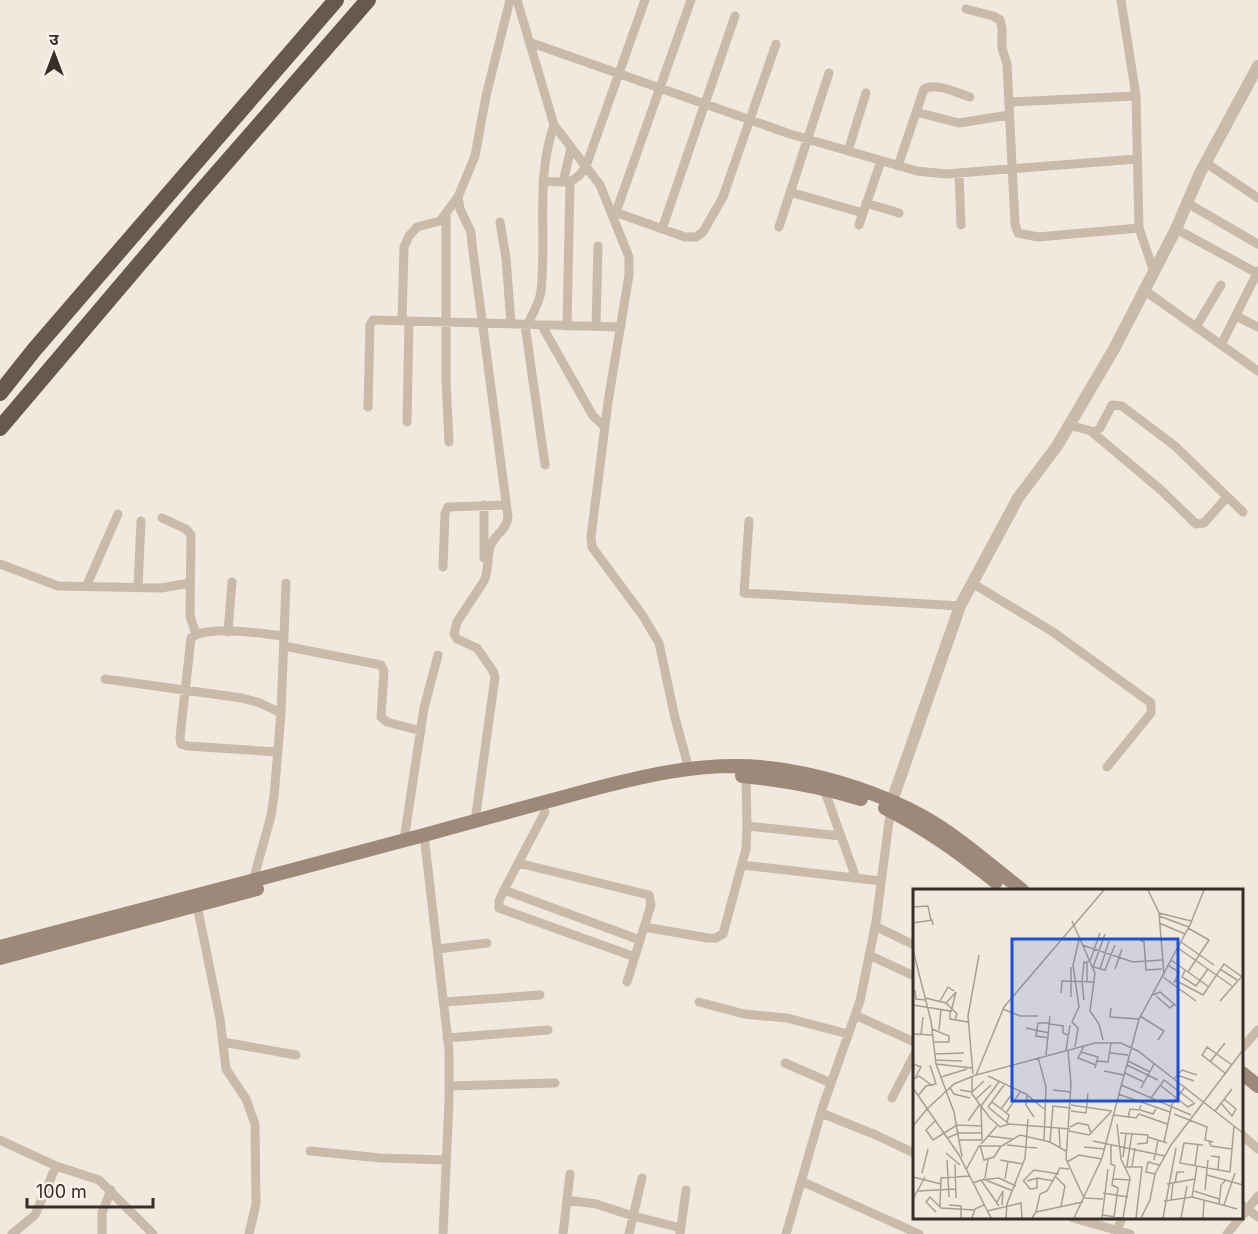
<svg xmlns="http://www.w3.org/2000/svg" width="1258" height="1234" viewBox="0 0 1258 1234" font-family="Inter,'Noto Sans Devanagari',sans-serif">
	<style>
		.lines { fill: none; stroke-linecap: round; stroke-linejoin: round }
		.minor { stroke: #c9baa9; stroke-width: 9 }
		.tertiary { stroke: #c9baa9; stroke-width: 12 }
		.secondary { stroke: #9d897a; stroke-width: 14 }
		.trunk { stroke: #68584d; stroke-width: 16 }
		.inset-road { fill: none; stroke: #a79e95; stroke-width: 1.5 }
		.view { fill: #1d4ed8; fill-opacity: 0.15; stroke: #1d4ed8; stroke-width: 3 }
		.inset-edge { fill: none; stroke: #372e29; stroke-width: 3 }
	</style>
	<rect width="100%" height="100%" fill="#f1e9dd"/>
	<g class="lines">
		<path class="minor" d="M517 0 554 125 600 185 629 257V275L608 402 591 537 592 547 643 616 659 643 675 718 689 769
			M1121 0 1136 96 1139 228 1154 272
			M966 9 993 16 1000 20 1002 28V48L1007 64 1015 224 1018 233 1038 237 1139 228
			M529 42 790 134 917 171 946 174 1137 159
			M1009 102 1136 96
			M916 112 959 123 1009 115
			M848 151 866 93
			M1206 163 1258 198
			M898 166 924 89C936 82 957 93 970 97
			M959 173 961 225
			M543 181C563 182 574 187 586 166L645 0
			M563 182 571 148
			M790 192 863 213
			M866 203 899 213
			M1187 203 1258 244
			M612 211 685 237H696L703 232 723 197 776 44
			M616 212 691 0
			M446 215V381L449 442
			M500 222 506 258 511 324
			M859 225 881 161
			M779 227 829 73
			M662 229 735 16
			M1176 229 1257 273
			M1144 290 1258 371
			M1236 316 1258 327
			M402 321 404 247 409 236 417 227 440 221 458 197
			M525 325 545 465
			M527 325C532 315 540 302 541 291 547 236 535 179 554 125
			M542 326 593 416 605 427
			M567 326 570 182
			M596 326 598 246
			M1196 327 1221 285
			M1221 345 1258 271
			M368 407 370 325 373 320 621 327
			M407 422 409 321
			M1069 425 1095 432 1100 428 1112 405 1122 406 1175 446 1243 512
			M1092 432 1161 490 1196 524 1204 523 1227 497
			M162 518 186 529 191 535 190 616 196 634
			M749 521 744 593 960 606
			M484 558V505
			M0 564 58 586 161 588 190 583
			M443 567 445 513 448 507 506 505
			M972 583 1053 632 1151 703V713L1107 767
			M86 587 118 514
			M138 588 141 521
			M228 632 232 582
			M284 646 381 665 384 671 381 717 387 722 421 731
			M105 679 242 698 260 703 281 713
			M277 752 187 746 181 744 180 737 191 638C208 624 262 634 284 636
			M824 789 856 878
			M545 812 504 890 499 901V908L635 957
			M475 821 495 677 493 671 477 648 457 639 454 634 457 622 484 581C489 570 487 558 490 547 494 535 507 530 508 517L472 244 471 232 460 209 458 197 475 156 486 96 510 0
			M747 826 841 836
			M424 835 449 1050V1101L443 1234
			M404 840 424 708 438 655
			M518 863 649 895 651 905 627 982
			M742 865 881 881
			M253 881 271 816 274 797 281 713 286 583
			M504 890 640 940
			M196 900 220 1019 226 1069 246 1099 255 1124 256 1204 249 1234
			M875 926 914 945
			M644 927 708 938H716L723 934 746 849 747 826 746 776
			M438 949 487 943
			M869 955 914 976
			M444 1002 540 995
			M699 1002 744 1014 787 1018 848 1034
			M855 1015 914 1042
			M447 1038 548 1030
			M223 1042 296 1055
			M1242 1048 1258 1030
			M785 1063 831 1083
			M449 1086 555 1083
			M892 1098 914 1055
			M821 1113 876 1135 914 1153
			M1242 1135 1258 1149
			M0 1140 56 1166 99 1180 153 1234
			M310 1151 381 1158 446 1160
			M801 1181 919 1234
			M567 1200 596 1204 633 1216 681 1228
			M1242 1205 1258 1217
			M1242 1216 1258 1196
			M1073 1218 1130 1234
			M1117 1230 1122 1218
			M12 1234 35 1215 56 1166
			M102 1234V1213L111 1190
			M563 1234 570 1174
			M629 1234 642 1178
			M680 1234 686 1190
			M786 1234 822 1109 860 1001 876 922 891 806
			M1227 1234 1240 1218"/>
		<path class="tertiary" d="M892 801 960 606 1018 498 1057 446 1114 349 1176 229 1200 173 1258 66"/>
		<path class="secondary" d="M742 776C783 780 822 787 861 799
			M885 808C928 830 958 852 996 882
			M0 947C141 910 283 873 424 835 470 822 515 810 560 798 632 778 709 757 784 770 832 778 879 793 922 816 958 836 990 865 1022 890
			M0 958 257 889
			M1242 1073 1258 1086"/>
		<path class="trunk" d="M0 393 34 350 336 0
			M0 428 197 196 368 0"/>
	</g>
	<g transform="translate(913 889)">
		<rect width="330" height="330" fill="#f1e9dd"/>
		<path class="inset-road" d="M235 1 246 24 251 86M0 18 15 17 18 32M246 24 278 32M246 27 276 38M159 32 182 84 177 122 186 135 190 151M0 34 19 31 20 36M246 34 272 45M275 39 296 51 275 83M227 51 231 53 233 81 249 80M268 53 301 76M169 56 220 73 249 71M265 59 319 97M0 61 18 132 23 175 41 223 49 268M258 71 296 98M171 74 177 72 187 44M256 77 266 83 261 94M158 78V108M180 78 192 81 202 56M180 78 192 45M187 80 196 52M202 80 209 60M307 80 324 91M272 81 269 88 283 97 295 80M250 88 283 112M262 91 290 106 311 75 328 87M169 93 171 72M169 93 171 111M174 93V74M2 101 3 110 13 111M148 104 149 92 181 93M240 106 247 103 263 117M243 107 257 119 261 115M12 109 33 114 44 125 42 131M27 112 35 98 41 102M307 112 330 86M33 114 43 103 38 123M0 116 37 122V130L55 133M198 119 197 128 226 130M90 120 107 127H125M227 127 251 142 245 151M137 135 150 137V144L155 146M113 139 136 144M19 140 36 147V153H21M26 141 28 120M1 145 20 146M8 146 10 128M136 149 123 147 125 134H137M171 157 165 169 183 176M162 158 165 139 159 133 166 118 160 76 166 51M153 161 157 136M155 161 158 195 153 270 171 309M168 163 185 168 182 179M197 164 215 166M22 165 51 164M133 166 137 127M125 168 133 198 131 251M22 171 49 172M184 172 195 173 198 154M215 172 237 183M297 173 312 154M0 175 8 178 3 187M23 175 59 179M214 176 245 191M191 182 211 186M212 184 231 193M312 184 289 166 294 158 319 176M60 185 55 127 66 66M63 186 182 154H208L225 162 330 244M264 186 281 192M59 187V205L77 229 87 238 96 235M75 187 113 205 131 220M28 188 54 180M262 189 269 181 284 186M0 190 6 187 20 197M208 196 278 226M247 196 275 218 282 214M0 199 46 266 78 329M37 199 41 205 57 209M228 199 241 175M47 201 59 203 71 192M140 201 158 203M205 205 257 223M5 207 13 197 23 195 17 176M114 207 113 216 121 228M238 209 251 191 280 213M63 210 78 196M79 213 96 226 94 233M308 214 319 227 323 220 311 210M158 216 199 222M75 218 96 235 157 240M75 218 91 196M14 220 41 195 63 186 91 118 191 1M88 220 99 205M227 221 240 225 243 220M158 222 173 224 175 204M302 222 319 200M93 224 107 203M261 225 294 238 292 251 300 253M201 226 223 229 226 225 254 235M215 229 217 220 226 221 228 216M22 232 13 241 20 251 44 236 69 237M55 232 67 215M204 235 208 270 217 289 210 329M0 237 14 220M157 238 165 234 175 236 178 244M146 239 147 258M156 242 176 246 198 223M207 244 235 246 234 254 224 255M75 247 100 250M235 248 254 254M34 249 46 244H69M47 251H69L68 217 86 193M180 252 252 267M296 252 298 257 319 260M137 253 140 217 158 219M251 253 259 215 272 198M68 255 84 237M67 256 71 271 81 268 88 257M94 256 124 259M198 256V275L202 277 199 296 205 299 201 328M290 256 271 254 267 274 317 283M171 258 192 260M33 264 47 276M298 267 306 268 305 281M210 268 213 244M34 271 36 308M87 271 110 275M241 271 245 251M154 273 166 266 189 270M42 275 43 309M214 277 219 244M219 277 222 259M282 277 285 255M212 278H229L223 329M53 281 66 257H89L107 246 137 253 153 262M317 283 321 237M9 284 15 260M242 285 233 283 235 273 246 276M294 286 330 296M0 288 28 295M143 288 152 297 148 317M72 289 75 270M70 290 100 302M92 290 95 272M200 290 218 291M68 291 86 289 103 297M110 291 117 300 124 299V289M111 291 121 281 146 285M313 291 308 296 306 315 324 320M114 292 124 289 141 292M60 294 68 291 86 317M262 294 264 283H271M254 295 282 290M292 301 295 271M5 302 43 300M281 302 306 310M190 304 215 308M279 308 284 277M171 309 190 310M0 310 12 288M251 312 279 308 306 315M258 312 260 294M84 313 90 302 89 316M36 316 48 317V329M311 316 322 284M27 318 28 289 57 287M74 322 108 314 109 329M23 323 13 313 17 308 28 319 62 321M123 323 127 305 134 302 147 279 156 280M189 326 210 329M59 329 62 320 71 316M93 329 94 315 112 269 115 230M119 329 123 323 170 313M161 329 189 269 226 130 277 36 291 1M189 329 195 280M228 329 237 311 242 285 258 256 330 161M250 329 263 259M268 329 274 297M290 329 291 311"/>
		<path class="view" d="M99 50H265V212H99Z"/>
		<rect width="330" height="330" class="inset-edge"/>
	</g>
	<g transform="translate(54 54)" stroke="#f9f3e9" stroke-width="4.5" paint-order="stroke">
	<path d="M0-4.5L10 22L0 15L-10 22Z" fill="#372e29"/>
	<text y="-9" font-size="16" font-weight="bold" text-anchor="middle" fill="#372e29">उ</text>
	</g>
	<path d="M27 1198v9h126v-9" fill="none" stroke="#372e29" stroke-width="3"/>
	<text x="36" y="1198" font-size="18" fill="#372e29" stroke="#f9f3e9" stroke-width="4.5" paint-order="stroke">100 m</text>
</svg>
